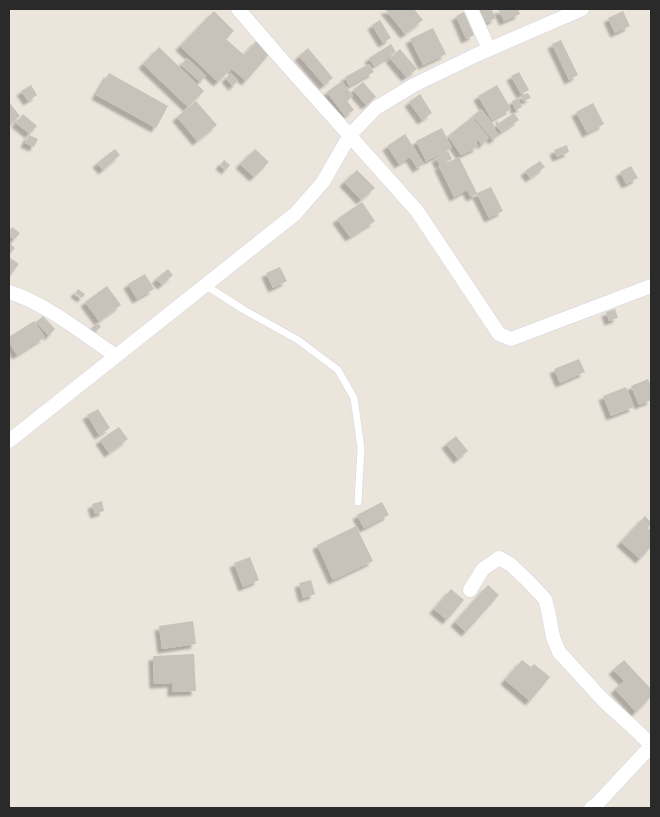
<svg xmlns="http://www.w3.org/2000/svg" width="660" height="817" viewBox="0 0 660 817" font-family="'Golos Text',sans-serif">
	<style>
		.building { fill: #c7c3bb; filter: url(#shadow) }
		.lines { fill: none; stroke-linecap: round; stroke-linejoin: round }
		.service-casing { stroke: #d2d5e3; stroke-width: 8 }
		.minor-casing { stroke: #d2d5e3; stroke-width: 15 }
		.service { stroke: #fff; stroke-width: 7 }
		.minor { stroke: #fff; stroke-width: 14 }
	</style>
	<defs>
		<filter id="shadow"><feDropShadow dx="-4.5" dy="4.5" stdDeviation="1" flood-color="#0004"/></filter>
	</defs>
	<rect width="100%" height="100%" fill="#ece5dc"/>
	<path class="building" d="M385 9H414L423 20 405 34Z
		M475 9H491L496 18 482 25Z
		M498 9H518L520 14 504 21Z
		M214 11 234 31 226 39 244 55 218 82 180 46Z
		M623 11 630 26 615 33 608 18Z
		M464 12 474 35 466 39 456 16Z
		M380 20 391 38 383 43 372 25Z
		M433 28 446 54 423 65 410 39Z
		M257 40 271 52 246 81 232 69Z
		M561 40 578 75 569 80 552 44Z
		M391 44 396 52 374 66 369 58Z
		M159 47 204 91 188 107 143 64Z
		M308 48 333 78 324 85 299 56Z
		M400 49 417 69 406 77 390 58Z
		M187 58 206 76 200 82 181 65Z
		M369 64 374 72 349 86 345 77Z
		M519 72 529 90 521 94 511 76Z
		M109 73 168 106 156 128 96 95Z
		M231 73 238 81 233 86 226 78Z
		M342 81 353 96 347 101 354 110 345 116 327 92Z
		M363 82 376 97 366 105 353 90Z
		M31 85 37 95 28 101 21 91Z
		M497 85 511 109 492 120 478 96Z
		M528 93 531 98 523 101 521 96Z
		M420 94 432 113 422 120 409 102Z
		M518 98 522 107 516 110 512 101Z
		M196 101 217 125 197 141 177 117Z
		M9 102 20 116 9 125Z
		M593 103 604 124 587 133 576 112Z
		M481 109 495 126 493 127 499 135 493 140 473 116Z
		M514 113 519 120 501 132 495 123 496 121 499 123Z
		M23 114 37 126 30 134 16 123Z
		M472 117 489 138 482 145 478 140 476 141 478 147 461 155 448 136Z
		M442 128 452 148 426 161 416 141Z
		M405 134 424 164 417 168 410 157 399 164 387 146Z
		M29 135 38 139 34 147 25 143Z
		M567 145 569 152 557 157 554 150Z
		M115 149 120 155 103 170 97 163Z
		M255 149 269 162 254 177 240 164Z
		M448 151 452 159 440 165 436 158Z
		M459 157 477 193 491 187 503 211 489 218 477 194 471 197 467 190 454 197 439 166Z
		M224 160 230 165 226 170 220 165Z
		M540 161 545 167 530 178 525 171Z
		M631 166 638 178 626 184 620 172Z
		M357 170 375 188 361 200 344 182Z
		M362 202 375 221 350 237 337 219Z
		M12 227 20 233 14 240 9 235V231Z
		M9 242 15 248 9 255Z
		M9 257 19 264 9 277Z
		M280 267 287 281 273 288 266 273Z
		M168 269 173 275 162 285 156 279Z
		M145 274 154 289 137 299 128 284Z
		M107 286 121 305 99 321 85 302Z
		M78 289 85 294 82 298 75 293Z
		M615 309 618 318 609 321 606 312Z
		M43 316 55 329 49 336 36 322Z
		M34 321 45 337 17 355 9 342V337Z
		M98 323 101 327 95 332 91 328Z
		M579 359 585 372 560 383 554 369Z
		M648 379 651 386V400L639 405 631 386Z
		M626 387 634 407 611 416 603 396Z
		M98 409 110 428 99 435 87 415Z
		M119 427 128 439 109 453 100 440Z
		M456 436 468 451 458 459 446 444Z
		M102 501 104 511 95 514 92 504Z
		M382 502 389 515 364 528 357 515Z
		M645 516 651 522V524L648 528 651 531V547L640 559 621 542Z
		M356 526 373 561 333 580 317 545Z
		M250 557 259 580 243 587 234 563Z
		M311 580 315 594 303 598 299 583Z
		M488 585 499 595 466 632 455 622Z
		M451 589 464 600 447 620 434 609Z
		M193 621 196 644 162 649 159 626Z
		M194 654 196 691 172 692V683L154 684 153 656Z
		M522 660 531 667 534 664 550 677 530 701 505 680Z
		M624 660 651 689V697L636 712 615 689 624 681 613 670Z"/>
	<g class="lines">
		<g class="service-casing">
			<path id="service" d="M205 285 244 310 298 340 338 370 354 398 361 448 358 502"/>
		</g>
		<g class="minor-casing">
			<path id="minor" d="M238 9 283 61 417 211 499 334 511 339 651 286
				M471 9 489 49
				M9 292C45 303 85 335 116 356
				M9 441 295 214 323 182 350 135 376 108 414 85 476 55 582 9
				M470 590 483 569 499 558 510 564 527 580 545 599 548 610 553 637 559 652 604 701 638 732 651 745
				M591 808 597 804 651 746"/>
		</g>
		<use href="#service" class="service"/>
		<use href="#minor" class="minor"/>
	</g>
	<rect width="660" height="817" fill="none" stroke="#2a2a2a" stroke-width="20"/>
</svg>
